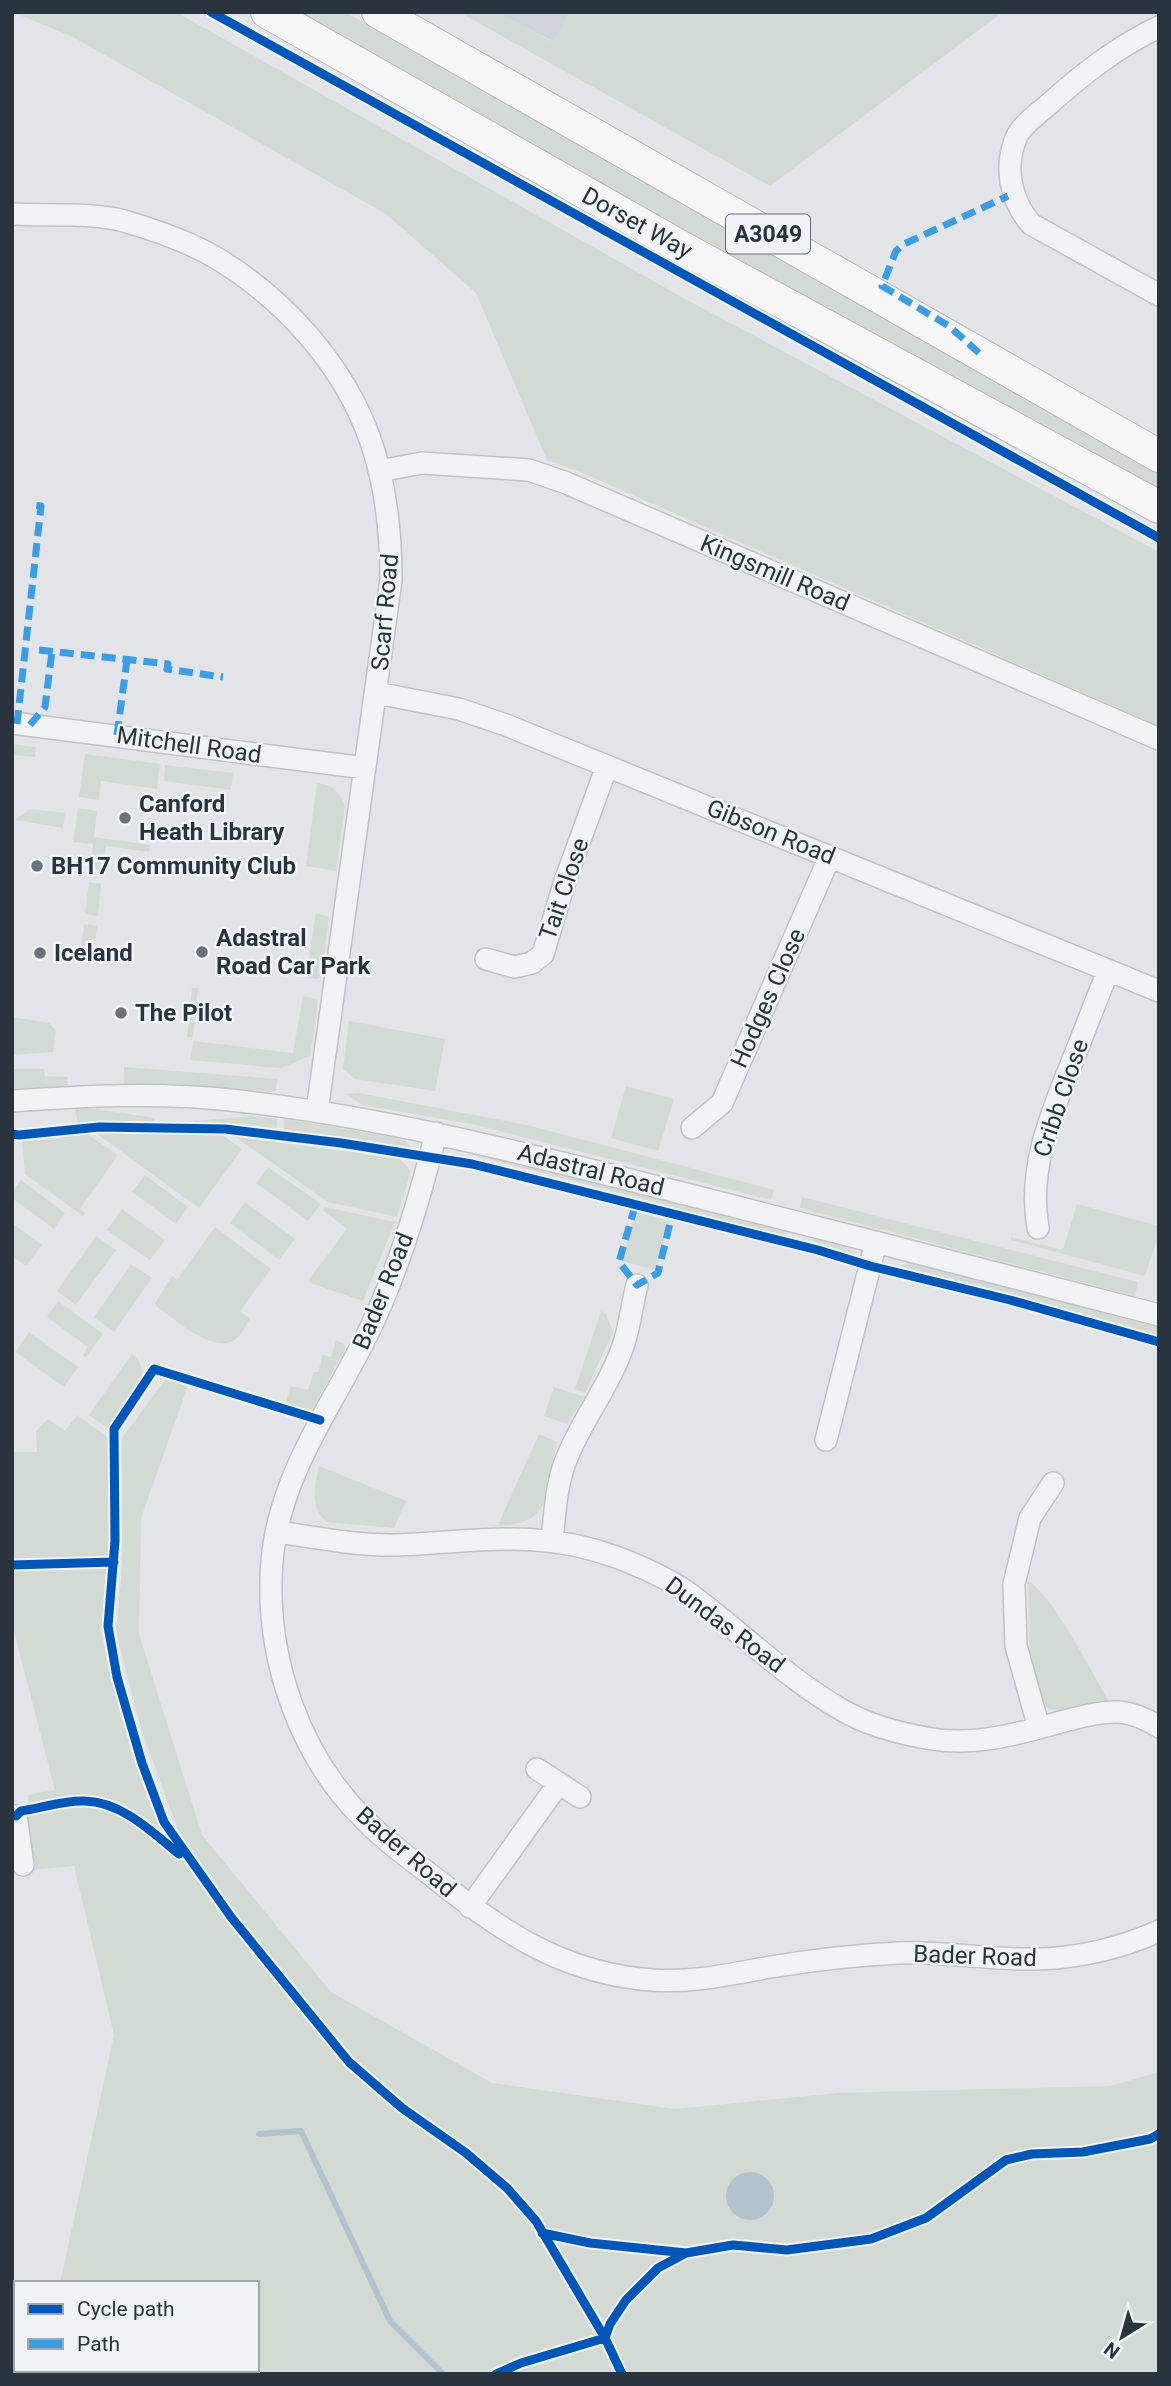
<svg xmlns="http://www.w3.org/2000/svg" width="1171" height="2386" viewBox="0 0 1171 2386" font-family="Roboto,sans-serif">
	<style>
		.built { fill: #d1d4da }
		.green { fill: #d3dad3 }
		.water { fill: #b3c2cf }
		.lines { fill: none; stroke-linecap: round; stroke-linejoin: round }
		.stream { stroke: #b3c2cf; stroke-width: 6 }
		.minor-casing { stroke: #c1c2c5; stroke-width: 24 }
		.highway-casing { stroke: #b5b7bb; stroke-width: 34 }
		.minor { stroke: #f1f2f4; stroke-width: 21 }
		.highway { stroke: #f6f6f6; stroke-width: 32 }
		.quiet { stroke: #3d9de3; stroke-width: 7; stroke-dasharray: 14 7; stroke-linecap: butt }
		.cycleway-casing { stroke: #f0f3f6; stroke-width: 13 }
		.cycleway { stroke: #0057b8; stroke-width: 9 }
		.poi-dot { fill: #6b717a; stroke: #f0f3f6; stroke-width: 2.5 }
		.labels { text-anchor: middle; stroke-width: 5; stroke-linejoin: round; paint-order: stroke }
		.shield { fill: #f0f3f6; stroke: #666d76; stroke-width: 2 }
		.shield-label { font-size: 23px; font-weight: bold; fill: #2b333f }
		.street-label { font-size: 24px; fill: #2b333f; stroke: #f0f3f6 }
		.poi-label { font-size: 24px; font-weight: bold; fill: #2b333f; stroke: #f0f3f6; text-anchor: start }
	</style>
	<rect width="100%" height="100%" fill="#e2e4e7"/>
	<path class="built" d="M496 12H570L554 42Z"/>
	<path class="green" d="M12 12H176L687 300 1159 552V726L578 471 547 460 476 293 386 214 71 36Z
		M290 12H345L1159 467V490L852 324Z
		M459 12H496L553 42 570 12H1003L770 186Z
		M12 744 36 747 35 757 12 755Z
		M85 754 160 764 157 789 101 781 99 800 79 797Z
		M165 765 233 773 231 790 164 781Z
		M317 783C333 785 339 791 345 806L336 871 306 866Z
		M78 808 97 811 94 837 150 845 149 852 106 846 102 870 91 868 93 844 73 842Z
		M30 809 65 813 63 828 15 820Z
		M89 882 101 884 98 916 85 914Z
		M316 913 329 917 321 977 316 979 306 977Z
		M84 924 97 926 94 948 81 947Z
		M192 988H198L193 1037H187Z
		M303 996 318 1000 310 1056 281 1068 190 1060 193 1041 293 1053Z
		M12 1017 49 1023 56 1030 53 1052 12 1055Z
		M349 1021 445 1039 435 1091 355 1079 343 1069Z
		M124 1067 278 1079 275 1092 124 1085Z
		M12 1069H44L45 1076 67 1077 68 1086 12 1089Z
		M626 1086 674 1099 658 1151 611 1138Z
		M359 1093 527 1125 774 1190 771 1200 476 1125 362 1105 347 1094Z
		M75 1108 95 1109 155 1118V1122L78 1126Z
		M253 1116 277 1119V1128L226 1123H194V1121Z
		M284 1119 393 1137 406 1141 412 1149 284 1130Z
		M93 1131 221 1134 242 1149 199 1208Z
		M84 1132 118 1155 80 1209 85 1213 83 1216 25 1174 22 1138Z
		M234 1136 400 1159 411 1171 397 1217 328 1202Z
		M473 1151 785 1230 784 1236 466 1153Z
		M268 1167 321 1204 308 1221 256 1183Z
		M145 1175 188 1207 176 1224 132 1192Z
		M21 1180 65 1213 54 1229 12 1198V1192Z
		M802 1197 1138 1282 1135 1296 800 1208Z
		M245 1202 295 1239 279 1260 230 1223Z
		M1077 1204 1159 1226V1234L1145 1276 1011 1240V1237L1063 1250Z
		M325 1207 395 1222 363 1301 313 1284 308 1281 347 1229 323 1210Z
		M122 1209 165 1240 150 1260 107 1230Z
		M636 1212 669 1221 656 1270 622 1261Z
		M12 1223 42 1245 26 1266 12 1256Z
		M215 1227 271 1269 240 1311 250 1319C245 1326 241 1337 233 1341 210 1352 175 1319 157 1307L155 1303 172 1276 177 1280Z
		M96 1236 116 1250 76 1305 57 1291Z
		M814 1238C829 1241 846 1242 856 1255L813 1244Z
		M912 1262 1159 1327V1336L900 1266Z
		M131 1264 152 1278 114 1332 94 1317Z
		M58 1301 103 1334 86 1357 83 1355 88 1347 47 1317Z
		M601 1311 606 1314 613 1332 585 1393 575 1389Z
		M29 1332 78 1367 64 1387 15 1352Z
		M336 1340 344 1344 345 1349 311 1412 285 1405 291 1386 308 1390 314 1372H318L323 1355 331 1357Z
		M132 1354C155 1373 132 1393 120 1410 116 1416 113 1423 110 1430L89 1415Z
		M177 1373 191 1377 141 1518 139 1634 202 1835 331 1992 492 2083 675 2109 837 2093 1110 2086 1159 2072V2374H12V2350L16 2349V2370H257V2283H60L114 2035 74 1866 32 1870 24 1814C44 1810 65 1804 85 1804 114 1804 137 1825 158 1842L181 1838 141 1729 116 1632 122 1568V1438L168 1376Z
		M554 1387 584 1397 567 1424 544 1416Z
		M77 1415 110 1439V1557L31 1558 12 1561V1452H37L36 1431 48 1419 65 1431Z
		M539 1434 557 1442C544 1485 558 1526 498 1525Z
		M319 1466 406 1501 394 1528 327 1522C309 1508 315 1485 319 1466Z
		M32 1569H108L101 1629 111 1680 136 1766 151 1808 167 1837 127 1807 94 1797 29 1806 28 1795 55 1790 12 1624V1572Z
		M1028 1581C1052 1594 1095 1677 1110 1704 1089 1708 1060 1720 1042 1704L1030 1655Z"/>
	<path class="water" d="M726 2196a24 24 0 1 1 48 0a24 24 0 1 1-48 0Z"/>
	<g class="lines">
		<path class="stream" d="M259 2134 301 2131 390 2321 443 2374"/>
		<g class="minor-casing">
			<path id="minor" d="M1159 27C1118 46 1083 74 1049 104 1039 113 1025 122 1018 134 1003 164 1010 200 1031 224L1159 295
				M12 214C47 216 90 212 124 221 155 230 190 242 218 259 285 300 343 364 370 439 386 484 391 533 391 580L317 1111
				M379 471 422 463 529 470 564 482 1159 739
				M377 693 459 709 506 725 1159 991
				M12 723 365 768
				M486 959 514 967 532 963 543 954 565 881 607 766
				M12 1101C84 1096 158 1092 230 1100 381 1116 527 1154 674 1191 836 1232 997 1273 1159 1315
				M692 1128 722 1103 830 856
				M436 1133C419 1202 398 1273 366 1337 326 1417 272 1486 271 1580 269 1664 300 1753 359 1814 384 1841 416 1863 445 1886 509 1937 569 1974 652 1980 693 1983 731 1974 771 1967 813 1960 856 1955 898 1953 944 1951 989 1960 1034 1959 1076 1959 1121 1948 1159 1931
				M1038 1228C1028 1171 1049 1119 1070 1067 1083 1035 1095 1003 1108 971
				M826 1440 876 1242
				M276 1532C315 1537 356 1546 397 1545 477 1542 537 1528 616 1557 640 1566 665 1577 687 1592 739 1630 786 1678 842 1710 869 1726 902 1734 932 1739 975 1746 1017 1734 1057 1723 1077 1718 1099 1711 1119 1712 1132 1713 1148 1720 1159 1727
				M552 1540C555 1513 556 1485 566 1460 582 1419 610 1386 624 1343 630 1325 632 1304 637 1285
				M1039 1728 1016 1646 1014 1584 1030 1518 1053 1483
				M537 1769 580 1797
				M16 1816 23 1865
				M470 1907 559 1783"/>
		</g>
		<g class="highway-casing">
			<path id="highway" d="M267 12 679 246 1159 507
				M378 12 1159 456"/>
		</g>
		<use href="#minor" class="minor"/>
		<use href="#highway" class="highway"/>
		<path class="quiet" d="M979 353 949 326 882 286 896 251 904 244 1008 196
			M39 650 168 664 167 669 223 677
			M17 724 41 506 32 505
			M30 725 45 707 52 651
			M117 735 127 660
			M635 1206 619 1262 637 1285 658 1273 672 1215"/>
		<g class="cycleway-casing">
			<path id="cycleway" d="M211 12 1159 538
				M12 1134 19 1135 99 1127 225 1129 341 1143 472 1164 818 1250 870 1266 1010 1300 1159 1342
				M320 1420 154 1369 114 1429 115 1541 108 1626 117 1677 142 1763 164 1822 231 1917 349 2062 402 2108 466 2153 507 2188 536 2221 605 2338 622 2374
				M12 1565 114 1562
				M16 1816 21 1811C41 1808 65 1800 85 1801 122 1802 152 1832 179 1854
				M542 2233 590 2243 686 2253
				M496 2374 521 2363 605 2338 610 2324 626 2300 658 2268 686 2253 733 2245 787 2250 871 2239 926 2218 1006 2160 1032 2154 1083 2152 1150 2139 1159 2134"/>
		</g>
		<use href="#cycleway" class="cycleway"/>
	</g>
	<g class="poi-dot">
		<circle cx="125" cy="818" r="7"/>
		<circle cx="37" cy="866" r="7"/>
		<circle cx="202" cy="952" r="7"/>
		<circle cx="40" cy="953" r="7"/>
		<circle cx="121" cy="1013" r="7"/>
	</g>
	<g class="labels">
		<rect class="shield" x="726" y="214.5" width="84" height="39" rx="5"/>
		<g class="shield-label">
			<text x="768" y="242">A3049</text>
		</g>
		<g class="street-label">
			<text transform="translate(637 223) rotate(29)" y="8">Dorset Way</text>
			<text transform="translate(775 573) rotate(23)" y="8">Kingsmill Road</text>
			<text transform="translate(385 612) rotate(-85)" y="8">Scarf Road</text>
			<text transform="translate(189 745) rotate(8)" y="8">Mitchell Road</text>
			<text transform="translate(771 832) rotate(22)" y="8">Gibson Road</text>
			<text transform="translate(564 889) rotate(-71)" y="8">Tait Close</text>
			<text transform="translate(768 998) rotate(-66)" y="8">Hodges Close</text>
			<text transform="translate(1061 1098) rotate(-71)" y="8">Cribb Close</text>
			<text transform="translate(591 1170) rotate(14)" y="8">Adastral Road</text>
			<text transform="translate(383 1291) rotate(-68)" y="8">Bader Road</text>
			<text transform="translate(725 1625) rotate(37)" y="8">Dundas Road</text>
			<text transform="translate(406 1852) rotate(41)" y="8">Bader Road</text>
			<text transform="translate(975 1956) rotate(2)" y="8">Bader Road</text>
		</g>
		<g class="poi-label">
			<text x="139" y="812">Canford<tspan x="139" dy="28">Heath Library</tspan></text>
			<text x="51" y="874">BH17 Community Club</text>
			<text x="216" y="946">Adastral<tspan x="216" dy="28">Road Car Park</tspan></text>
			<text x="54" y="961">Iceland</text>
			<text x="135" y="1021">The Pilot</text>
		</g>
	</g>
	<rect width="1171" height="2386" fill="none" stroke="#2b333f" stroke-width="28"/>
	<rect x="14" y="2281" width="245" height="91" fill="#f0f3f6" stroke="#a1a6ad" stroke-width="2"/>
	<rect x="28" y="2304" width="35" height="10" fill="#0057b8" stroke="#a1a6ad" stroke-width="2"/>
	<text x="77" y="2316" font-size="21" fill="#2b333f">Cycle path</text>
	<rect x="28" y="2339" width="35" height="10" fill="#3d9de3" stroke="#a1a6ad" stroke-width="2"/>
	<text x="77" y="2351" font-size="21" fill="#2b333f">Path</text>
	<g transform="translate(1122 2337) rotate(217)" stroke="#f0f3f6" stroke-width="5" paint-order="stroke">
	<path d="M0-5L12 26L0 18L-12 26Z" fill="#2b333f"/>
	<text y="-10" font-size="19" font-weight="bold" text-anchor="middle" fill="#2b333f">N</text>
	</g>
</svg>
